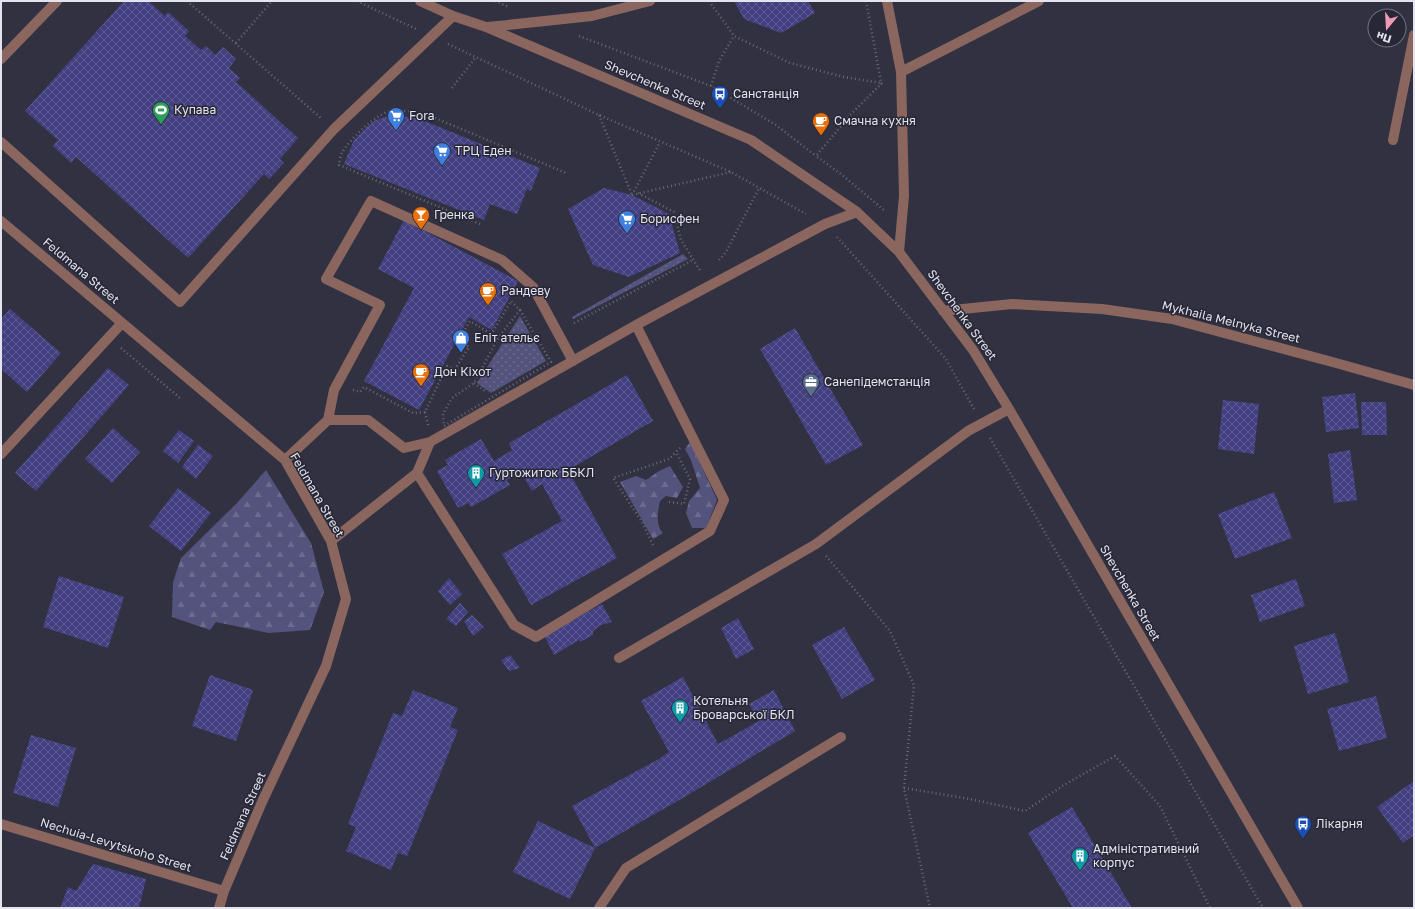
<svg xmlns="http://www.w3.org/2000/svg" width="1415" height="909" viewBox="0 0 1415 909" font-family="'Golos Text',sans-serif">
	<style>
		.grass { fill: url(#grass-dots) }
		.forest { fill: url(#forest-firs) }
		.building { fill: url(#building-cross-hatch) }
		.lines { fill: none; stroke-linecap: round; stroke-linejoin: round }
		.path { stroke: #696977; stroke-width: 2.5; stroke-dasharray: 1 3; stroke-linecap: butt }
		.minor { stroke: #8a665f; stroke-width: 10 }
		.labels { text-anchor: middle; stroke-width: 3; stroke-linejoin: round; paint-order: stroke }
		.street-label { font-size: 12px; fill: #e3e4ee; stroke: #272736 }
		.poi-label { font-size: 12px; fill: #e3e4ee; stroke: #272736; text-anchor: start }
	</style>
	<defs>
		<pattern id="grass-dots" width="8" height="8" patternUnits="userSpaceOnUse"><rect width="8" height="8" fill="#53537e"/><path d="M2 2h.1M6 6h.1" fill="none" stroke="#6c6c91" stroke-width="1.8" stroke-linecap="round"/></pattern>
		<pattern id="forest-firs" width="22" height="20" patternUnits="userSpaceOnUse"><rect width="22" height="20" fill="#53537e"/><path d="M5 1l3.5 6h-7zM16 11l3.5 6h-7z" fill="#6c6c91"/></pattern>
		<pattern id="building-cross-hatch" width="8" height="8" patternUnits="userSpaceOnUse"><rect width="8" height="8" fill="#434082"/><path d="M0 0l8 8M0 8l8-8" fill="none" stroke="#5e5b94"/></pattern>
	</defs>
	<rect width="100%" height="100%" fill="#313141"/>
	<path class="grass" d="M683 254 688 259 573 319 572 317Z
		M520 316 546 361 491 393 477 383Z"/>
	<path class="forest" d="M690 442 717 500 706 528H692L686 513 689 501 700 488 691 460 685 449Z
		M670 466 683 487 677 498 666 496 660 501C658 511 655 525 663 533L653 539 620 482 636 476 646 480 659 471Z
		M266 470 311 543 324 592 310 630 269 633 216 622 210 630 172 617 173 582 181 558 237 503Z"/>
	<path class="building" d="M124 1H148L165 16 168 12 189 31 185 36 201 50 206 46 215 55 223 47 236 59 229 68 240 78 236 82 298 138 280 159 284 163 269 179 264 174 188 258 76 157 71 163 53 146 58 140 25 111Z
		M734 1H808L815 13 781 33 744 19Z
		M401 116 417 118 540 168 531 191 527 189 517 214 490 204 484 220 344 164 354 140 368 126 376 120 385 117Z
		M604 188 632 195 669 214 680 253 629 277 593 265 568 209Z
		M404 220 518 281 492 330 469 317 419 410 364 381 414 288 378 269Z
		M10 309 61 353 27 392 1 369V319Z
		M795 328 863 445 826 465 760 349Z
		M108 368 129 385 36 491 15 473Z
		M627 375 653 421 568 470 617 558 531 605 502 554 562 521 542 484 532 491 521 472 507 480 510 485 471 507 468 503 458 508 437 471 448 465 445 460 481 439 494 461 512 450 509 443Z
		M1355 393 1359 428 1326 432 1322 397Z
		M1223 400 1259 404 1254 454 1218 449Z
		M1361 402H1386L1387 435H1362Z
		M113 428 140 452 112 483 85 459Z
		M179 430 194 441 178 463 163 451Z
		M198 445 213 456 196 479 182 467Z
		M1350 450 1357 500 1334 503 1328 454Z
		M178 488 211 513 181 551 149 526Z
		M1274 492 1292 538 1235 559 1218 514Z
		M59 576 124 597 108 648 43 627Z
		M449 578 462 594 450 605 438 591Z
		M1296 579 1305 606 1260 622 1251 595Z
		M460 603 468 612 456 626 446 619Z
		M602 604 612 622 601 625 593 631V635L580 642 579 640 554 655 545 637 557 628Z
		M472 615 484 627 473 636 464 621Z
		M738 618 754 649 736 659 721 628Z
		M844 627 875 680 842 699 812 645Z
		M1335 633 1349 682 1308 694 1294 646Z
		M510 655 520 668 509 671 501 660Z
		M210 675 253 690 236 741 192 726Z
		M683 677 718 744 759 721 749 704 774 690 795 731 681 799 595 848 570 899 513 872 538 821 595 848 572 806 659 759 669 752 641 701Z
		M413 690 458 708 450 727 458 730 407 856 398 853 391 870 346 851 356 827 348 824 393 713 402 716Z
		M1376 696 1387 738 1339 751 1327 709Z
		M31 735 76 748 58 807 13 793Z
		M1414 781V835L1403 843 1377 807Z
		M1072 807 1132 908H1073L1028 833Z
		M93 864 146 879 139 908H60L68 887 76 891Z"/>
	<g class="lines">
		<path class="path" d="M187 1 322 119
			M357 1 416 29
			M495 1 509 7
			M709 1 734 36 790 63 844 77 881 83
			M866 1 882 87
			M579 36 711 86 776 125 816 156
			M236 43 272 1
			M448 44 599 115 731 172 806 214
			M882 83 851 114 816 156 841 174 885 211
			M711 86 719 61 734 36
			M452 88 476 57
			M599 115 632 195
			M638 193 674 212 681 240 701 272
			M632 195 731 172
			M632 195 660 142
			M480 224 339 165C340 161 340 156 342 153 348 141 375 115 388 112 402 109 415 112 428 115L566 173
			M837 237 946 359 974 409
			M719 260 726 252 759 188
			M520 310 551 362 444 426 443 414 452 398 474 383 498 338Z
			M574 323 693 260
			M491 335 511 301 520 310
			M121 348 180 398
			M474 383 485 391
			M353 390 360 392 364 387 413 413 425 412
			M428 425 425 412 447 366 455 369 469 347 459 341 470 321 498 338
			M990 438 1263 908
			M669 502 684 504 690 479 676 452
			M653 545 642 522 613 478 669 459 680 448
			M826 556 890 631 914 685 904 788 930 908
			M904 788 970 799 1025 811 1064 785 1115 756 1160 806 1210 908"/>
		<path class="minor" d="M420 1 453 16 486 27 751 140 857 212 899 252 973 350 1009 409 1298 908
			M887 1 901 72 904 196 899 252
			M488 27 592 16 650 1
			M1 59 57 1
			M901 72 1039 1
			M1393 140 1414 35
			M1 142 180 302 334 129 453 16
			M1 221 285 460 331 541 346 599 326 666 262 802 224 891 219 908
			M943 311 1012 304 1102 309 1172 319 1336 363 1414 385
			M328 420 334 390 380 305 326 279 371 201 502 260 533 287 573 361
			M430 442 417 473 514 625 536 637 710 531 724 500 636 325
			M1 454 122 323
			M285 460 328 420H368L404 448 430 442 636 325 825 224 857 212
			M331 541 417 473
			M619 658 816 544 968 431 1009 409
			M1 824 224 891
			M599 908 626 868 841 737"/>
	</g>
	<defs>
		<g id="bus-pin" transform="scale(0.9)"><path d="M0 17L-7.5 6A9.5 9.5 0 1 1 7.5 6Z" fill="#1a4fb4" stroke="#272736"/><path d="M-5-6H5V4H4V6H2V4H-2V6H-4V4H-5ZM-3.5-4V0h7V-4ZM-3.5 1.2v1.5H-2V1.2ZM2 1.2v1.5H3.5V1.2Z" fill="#fff"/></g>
		<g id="stadium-pin" transform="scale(0.9)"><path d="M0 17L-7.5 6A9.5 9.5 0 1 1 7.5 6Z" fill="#2e9e5b" stroke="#272736"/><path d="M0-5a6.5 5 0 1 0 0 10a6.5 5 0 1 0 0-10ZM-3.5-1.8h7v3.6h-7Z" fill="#fff"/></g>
		<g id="supermarket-pin" transform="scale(0.9)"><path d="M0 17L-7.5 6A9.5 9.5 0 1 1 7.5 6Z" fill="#3f7fe0" stroke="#272736"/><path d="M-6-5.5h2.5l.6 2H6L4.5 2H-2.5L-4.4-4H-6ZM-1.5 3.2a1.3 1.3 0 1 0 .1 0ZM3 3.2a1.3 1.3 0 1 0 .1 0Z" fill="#fff"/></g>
		<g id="cafe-pin" transform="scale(0.9)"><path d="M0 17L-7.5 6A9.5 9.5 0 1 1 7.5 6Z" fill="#e8710a" stroke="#272736"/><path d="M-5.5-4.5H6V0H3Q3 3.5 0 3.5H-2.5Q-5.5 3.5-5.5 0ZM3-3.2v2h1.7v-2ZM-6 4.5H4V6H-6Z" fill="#fff"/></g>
		<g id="bar-pin" transform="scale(0.9)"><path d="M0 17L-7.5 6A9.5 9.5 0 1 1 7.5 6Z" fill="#e8710a" stroke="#272736"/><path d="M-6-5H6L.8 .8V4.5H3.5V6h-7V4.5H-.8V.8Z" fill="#fff"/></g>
		<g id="shop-pin" transform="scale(0.9)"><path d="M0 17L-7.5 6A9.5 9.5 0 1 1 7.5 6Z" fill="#3f7fe0" stroke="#272736"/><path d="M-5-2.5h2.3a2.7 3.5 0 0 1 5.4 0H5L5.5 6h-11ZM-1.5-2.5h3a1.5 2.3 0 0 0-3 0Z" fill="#fff"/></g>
		<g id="office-pin" transform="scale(0.9)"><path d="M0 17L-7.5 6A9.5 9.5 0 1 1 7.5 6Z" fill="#5c6f8a" stroke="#272736"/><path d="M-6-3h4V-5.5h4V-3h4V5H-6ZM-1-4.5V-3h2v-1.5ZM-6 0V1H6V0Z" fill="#fff"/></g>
		<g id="building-pin" transform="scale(0.9)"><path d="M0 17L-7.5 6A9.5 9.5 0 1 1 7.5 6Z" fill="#0f9aa8" stroke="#272736"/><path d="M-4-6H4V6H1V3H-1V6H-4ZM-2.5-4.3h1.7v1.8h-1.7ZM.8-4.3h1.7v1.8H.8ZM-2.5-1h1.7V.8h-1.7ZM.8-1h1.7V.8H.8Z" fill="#fff"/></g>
	</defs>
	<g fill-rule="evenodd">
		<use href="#bus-pin" x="720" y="94"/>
		<use href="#stadium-pin" x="161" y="110"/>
		<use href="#supermarket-pin" x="396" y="116"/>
		<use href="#cafe-pin" x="821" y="121"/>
		<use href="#supermarket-pin" x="442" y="151"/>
		<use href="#bar-pin" x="421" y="215"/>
		<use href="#supermarket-pin" x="627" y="219"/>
		<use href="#cafe-pin" x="488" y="291"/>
		<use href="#shop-pin" x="461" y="338"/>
		<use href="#cafe-pin" x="421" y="372"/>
		<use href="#office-pin" x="811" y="382"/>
		<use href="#building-pin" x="476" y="473"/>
		<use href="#building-pin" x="680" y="708"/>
		<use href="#bus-pin" x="1303" y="824"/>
		<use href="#building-pin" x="1080" y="856"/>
	</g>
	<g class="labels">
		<g class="street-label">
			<text transform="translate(655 85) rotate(23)" y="4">Shevchenka Street</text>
			<text transform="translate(81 271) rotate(40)" y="4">Feldmana Street</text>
			<text transform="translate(962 315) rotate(54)" y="4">Shevchenka Street</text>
			<text transform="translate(1231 322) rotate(14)" y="4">Mykhaila Melnyka Street</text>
			<text transform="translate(317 495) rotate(60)" y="4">Feldmana Street</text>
			<text transform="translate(1130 593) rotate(60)" y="4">Shevchenka Street</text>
			<text transform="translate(243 816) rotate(-66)" y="4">Feldmana Street</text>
			<text transform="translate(116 845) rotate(17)" y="4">Nechuia-Levytskoho Street</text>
		</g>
		<g class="poi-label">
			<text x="733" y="98">Санстанція</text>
			<text x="174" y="114">Купава</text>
			<text x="409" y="120">Fora</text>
			<text x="834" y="125">Смачна кухня</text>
			<text x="455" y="155">ТРЦ Еден</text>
			<text x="434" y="219">Гренка</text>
			<text x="640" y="223">Борисфен</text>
			<text x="501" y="295">Рандеву</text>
			<text x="474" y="342">Еліт ательє</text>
			<text x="434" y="376">Дон Кіхот</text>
			<text x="824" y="386">Санепідемстанція</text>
			<text x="489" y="477">Гуртожиток ББКЛ</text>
			<text x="693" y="705">Котельня<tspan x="693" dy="14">Броварської БКЛ</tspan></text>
			<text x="1316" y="828">Лікарня</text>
			<text x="1093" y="853">Адміністративний<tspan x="1093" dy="14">корпус</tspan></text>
		</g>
	</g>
	<rect width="1415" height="909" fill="none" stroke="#e3e4ee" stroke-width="4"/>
	<g transform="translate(1387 28) rotate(198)"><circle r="19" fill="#272736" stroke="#727380"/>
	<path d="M0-3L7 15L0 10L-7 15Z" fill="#f09ab6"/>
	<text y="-6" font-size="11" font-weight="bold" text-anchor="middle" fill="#e3e4ee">Пн</text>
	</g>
</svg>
